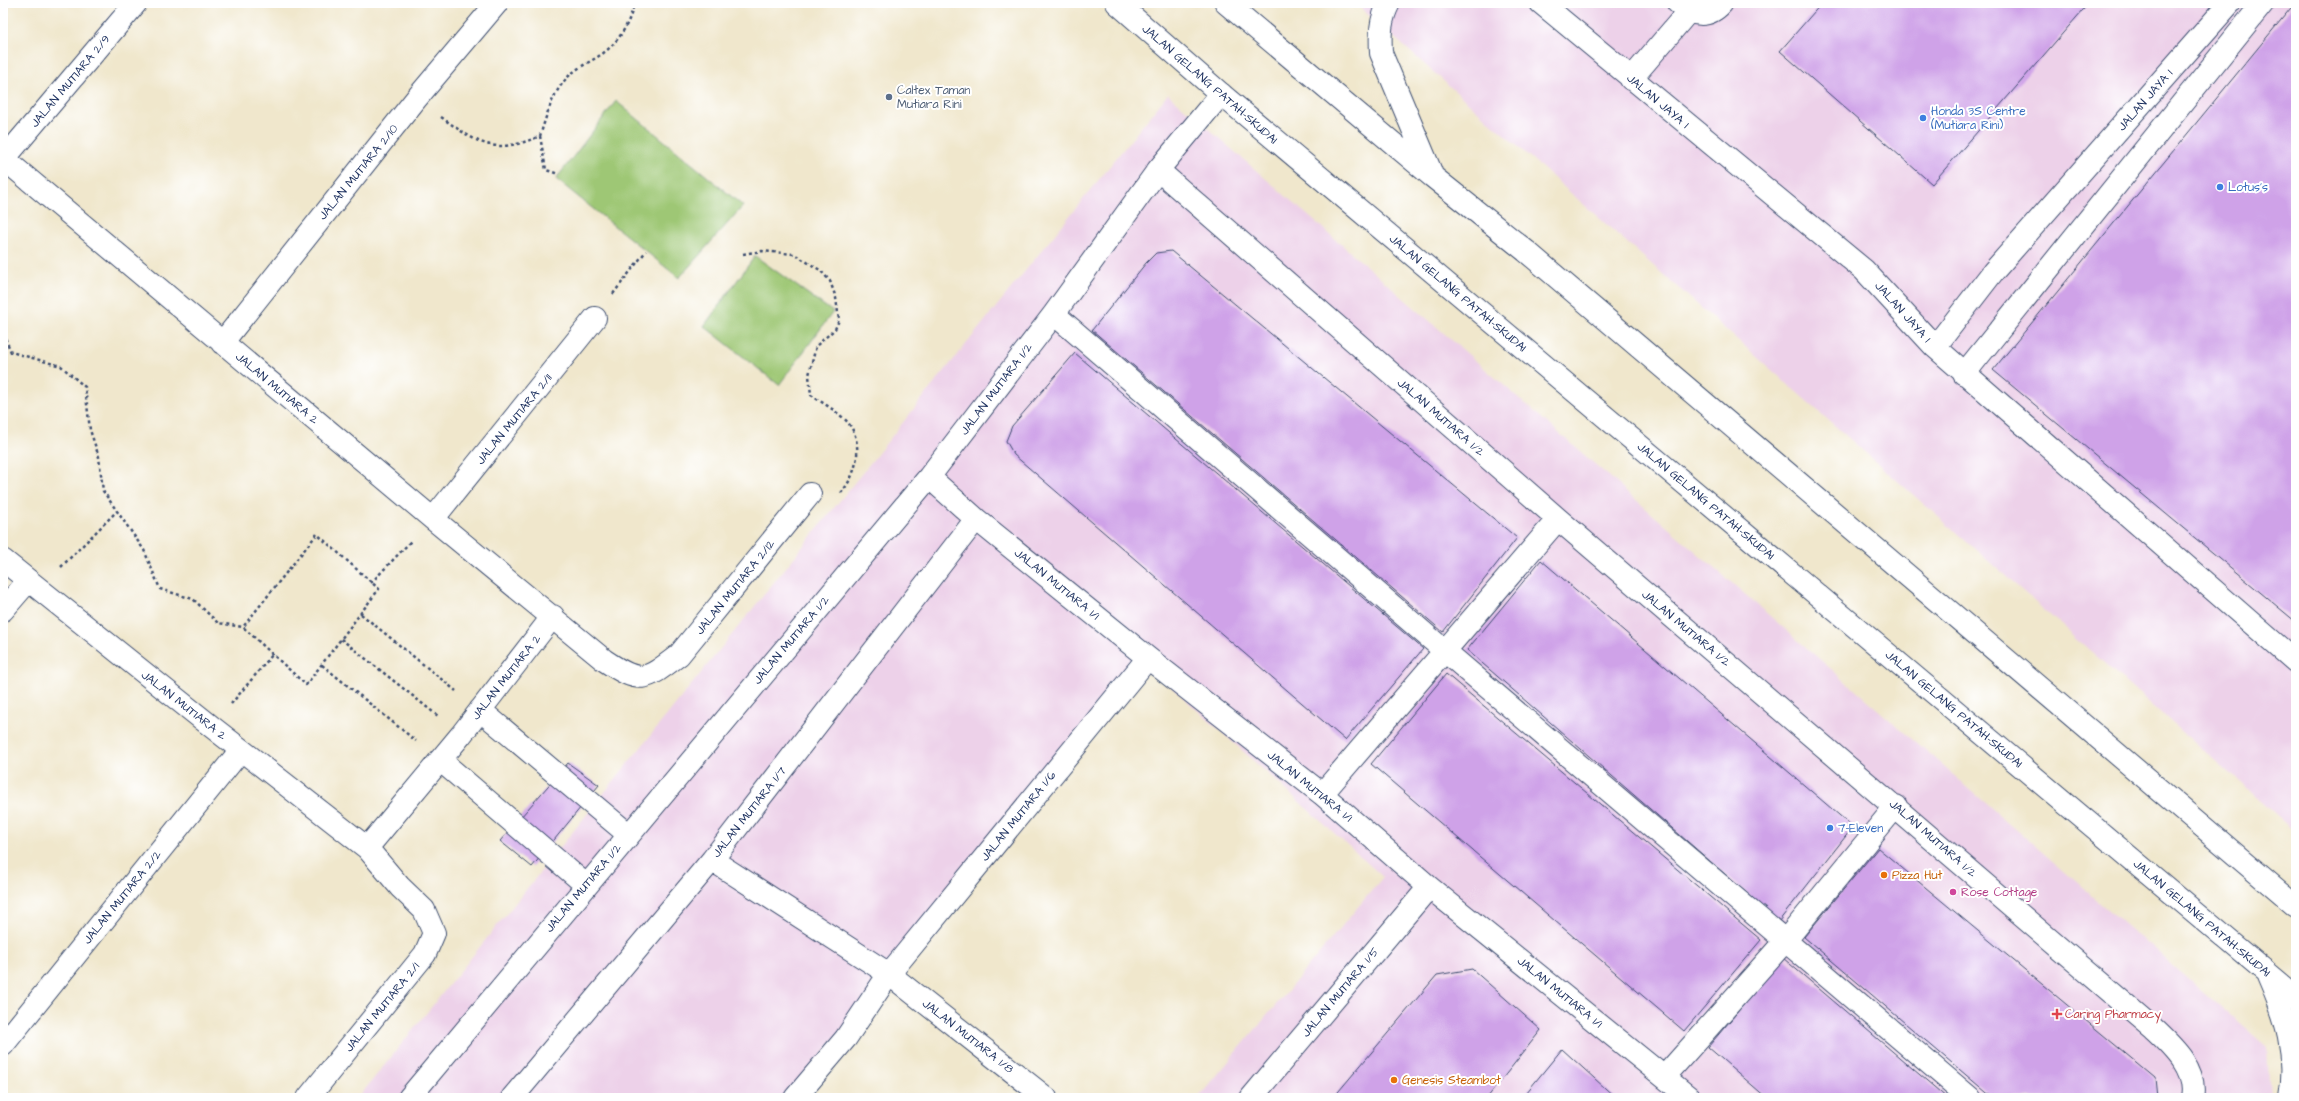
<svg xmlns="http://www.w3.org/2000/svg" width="2299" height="1101" viewBox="0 0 2299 1101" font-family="'Architects Daughter',sans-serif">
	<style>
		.built { fill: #edd1e9 }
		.green { fill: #9ec774; stroke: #5c7b69 }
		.building { fill: #cfa2e8 }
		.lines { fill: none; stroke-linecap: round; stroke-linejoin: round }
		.minor-casing { stroke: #3b4b6e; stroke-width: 24 }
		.major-casing { stroke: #3b4b6e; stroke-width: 24 }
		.path { stroke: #3b4b6e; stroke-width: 2.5; stroke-dasharray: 3 3; stroke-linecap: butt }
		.minor { stroke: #fff; stroke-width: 22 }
		.major { stroke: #fff; stroke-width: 22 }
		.service-dot { fill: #5c6f8a; stroke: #fff; stroke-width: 1.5 }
		.shop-dot { fill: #3f7fe0; stroke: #fff; stroke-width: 1.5 }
		.food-dot { fill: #e8710a; stroke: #fff; stroke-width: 1.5 }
		.hotel-dot { fill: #d1479c; stroke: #fff; stroke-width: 1.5 }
		.health-dot { fill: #e0444e; stroke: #fff; stroke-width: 1.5 }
		.labels { text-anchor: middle; stroke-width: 4; stroke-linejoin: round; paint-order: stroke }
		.street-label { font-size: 12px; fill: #1b2f5e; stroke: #fff }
		.service-label { font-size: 12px; fill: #4e5e75; stroke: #fff; text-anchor: start }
		.shop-label { font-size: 12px; fill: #366cbe; stroke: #fff; text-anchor: start }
		.food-label { font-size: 12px; fill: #c56008; stroke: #fff; text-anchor: start }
		.hotel-label { font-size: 12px; fill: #b23c85; stroke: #fff; text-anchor: start }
		.health-label { font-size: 12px; fill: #be3a42; stroke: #fff; text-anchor: start }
	</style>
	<rect width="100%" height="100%" fill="#fff"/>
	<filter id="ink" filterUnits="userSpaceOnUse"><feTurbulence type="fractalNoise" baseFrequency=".025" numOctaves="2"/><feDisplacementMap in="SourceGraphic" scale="8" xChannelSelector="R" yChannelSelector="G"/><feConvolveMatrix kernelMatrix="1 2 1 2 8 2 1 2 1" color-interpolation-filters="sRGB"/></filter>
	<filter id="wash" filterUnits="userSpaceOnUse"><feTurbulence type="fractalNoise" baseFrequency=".012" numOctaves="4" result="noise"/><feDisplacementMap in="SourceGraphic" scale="16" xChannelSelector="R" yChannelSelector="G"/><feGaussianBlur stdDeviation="0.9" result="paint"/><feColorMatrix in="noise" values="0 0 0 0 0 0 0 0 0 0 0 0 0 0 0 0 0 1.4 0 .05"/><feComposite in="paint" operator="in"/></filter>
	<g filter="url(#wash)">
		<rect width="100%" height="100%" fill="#f0e7cc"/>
		<path class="built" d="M1355 3H2296V832Z
			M1168 94 2267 1047 2270 1098H1198L1383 877 1147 665 786 1098H358Z"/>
		<path class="green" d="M616 101 743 206 679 278 556 179Z
			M755 256 833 312 779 385 704 326Z"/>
		<g id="blocks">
			<path class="building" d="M1822 3H2089L1932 184 1780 51Z
				M2295 3H2296V622L1993 370Z
				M1171 251 1517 538 1443 632 1092 330 1146 263 1156 253Z
				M1075 353 1423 649 1345 740 1014 455 1006 441 1012 426Z
				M1541 560 1853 827 1779 921 1467 650Z
				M1446 674 1761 940 1684 1031 1371 764Z
				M568 763 599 785 532 867 500 841Z
				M1878 848 2155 1078 2157 1098H1993L1804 937Z
				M1783 958 1947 1098H1767L1708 1047Z
				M1472 969 1541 1030 1487 1098H1333L1437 975Z
				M1562 1049 1616 1098H1522Z"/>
		</g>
	</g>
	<g filter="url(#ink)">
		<use href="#blocks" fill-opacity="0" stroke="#3b4b6e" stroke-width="1"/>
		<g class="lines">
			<g class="minor-casing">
				<path id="minor" d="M1541 3 1864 270 1935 347 2296 662
					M1678 3C1692 16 1708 19 1722 3
					M1631 79 1688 12
					M3 158 433 519 604 660C641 685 645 681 679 655L810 494
					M4 159 136 3
					M1158 170 1558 519 2153 1028C2172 1046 2198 1069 2192 1098
					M1054 314 1446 652 1970 1098
					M222 343 416 99 497 3
					M1935 347 1993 272 2230 3
					M1964 374 2263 3
					M929 477 976 519 1148 658 1322 794 1429 887 1690 1098
					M433 519 595 318
					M3 560 212 727 367 848 400 887 424 910 434 933 425 954 308 1098
					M3 610 28 581
					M480 710 628 834
					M440 760 586 885
					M1322 794 1558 519
					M367 848 461 735 553 616
					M712 860 889 974 1046 1098
					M3 1045 241 750
					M1665 1076 1785 941 1896 806
					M409 1098 929 477 1054 314 1158 170 1221 94
					M512 1098 712 860 976 519
					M795 1098 846 1038 889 974 1148 658
					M1251 1098 1429 887"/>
			</g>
			<g class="major-casing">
				<path id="major" d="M1117 3 1221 94 2296 997
					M1226 3 1432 176 1526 251 2296 906
					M1389 3C1380 20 1380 34 1381 53L1431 172
					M2268 976C2286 1017 2298 1053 2290 1098"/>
			</g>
			<path class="path" d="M441 117C479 144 493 156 540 136 547 114 553 90 571 74 580 66 592 61 602 54 619 42 630 23 634 3
				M540 136 546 170 559 174
				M743 254 762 251 794 254 820 270 830 281 836 298 839 320 835 329 816 346 809 375 811 395C821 402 832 408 841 416 866 435 859 472 841 493
				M613 294 646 251
				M3 333 11 352 61 366 85 387 90 430 99 457 103 491 144 550 160 589 193 599 218 623 243 627 306 685 379 589 317 534 243 627
				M61 567 117 511
				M371 583 411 541
				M361 614 456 691
				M341 639 438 716
				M322 665 416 741
				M231 704 273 654"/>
			<use href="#minor" class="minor"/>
			<use href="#major" class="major"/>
		</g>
	</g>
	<circle class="service-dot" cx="889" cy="97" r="4"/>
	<g class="shop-dot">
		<circle cx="1923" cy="118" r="4"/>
		<circle cx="2220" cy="187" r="4"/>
		<circle cx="1830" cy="828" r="4"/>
	</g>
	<g class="food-dot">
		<circle cx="1884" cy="875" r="4"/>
		<circle cx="1394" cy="1080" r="4"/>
	</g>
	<circle class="hotel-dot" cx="1953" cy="892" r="4"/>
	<path class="health-dot" d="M2055 1008h4v4h4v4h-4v4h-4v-4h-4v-4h4z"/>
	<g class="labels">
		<g class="street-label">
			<text transform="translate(70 81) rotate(-50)" y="4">JALAN MUTIARA 2/9</text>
			<text transform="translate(1210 84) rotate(41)" y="4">JALAN GELANG PATAH-SKUDAI</text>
			<text transform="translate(2145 100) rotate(-49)" y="4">JALAN JAYA 1</text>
			<text transform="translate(1658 101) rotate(40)" y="4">JALAN JAYA 1</text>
			<text transform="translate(358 172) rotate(-51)" y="4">JALAN MUTIARA 2/10</text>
			<text transform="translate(1458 293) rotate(40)" y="4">JALAN GELANG PATAH-SKUDAI</text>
			<text transform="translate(1903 312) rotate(48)" y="4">JALAN JAYA 1</text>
			<text transform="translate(277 388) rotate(40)" y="4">JALAN MUTIARA 2</text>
			<text transform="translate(996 389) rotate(-53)" y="4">JALAN MUTIARA 1/2</text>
			<text transform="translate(1441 417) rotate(41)" y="4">JALAN MUTIARA 1/2</text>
			<text transform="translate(514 419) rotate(-51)" y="4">JALAN MUTIARA 2/11</text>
			<text transform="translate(1706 501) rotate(40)" y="4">JALAN GELANG PATAH-SKUDAI</text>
			<text transform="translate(1057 584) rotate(39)" y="4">JALAN MUTIARA 1/1</text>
			<text transform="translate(735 587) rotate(-51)" y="4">JALAN MUTIARA 2/12</text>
			<text transform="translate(1686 628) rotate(40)" y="4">JALAN MUTIARA 1/2</text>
			<text transform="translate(791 640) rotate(-50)" y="4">JALAN MUTIARA 1/2</text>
			<text transform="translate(506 677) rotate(-52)" y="4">JALAN MUTIARA 2</text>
			<text transform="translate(184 705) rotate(38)" y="4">JALAN MUTIARA 2</text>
			<text transform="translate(1954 709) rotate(40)" y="4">JALAN GELANG PATAH-SKUDAI</text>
			<text transform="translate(1310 786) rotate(39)" y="4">JALAN MUTIARA 1/1</text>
			<text transform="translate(749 812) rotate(-52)" y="4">JALAN MUTIARA 1/7</text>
			<text transform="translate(1018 816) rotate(-51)" y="4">JALAN MUTIARA 1/6</text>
			<text transform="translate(1933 838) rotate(41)" y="4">JALAN MUTIARA 1/2</text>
			<text transform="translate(583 888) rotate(-50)" y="4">JALAN MUTIARA 1/2</text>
			<text transform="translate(122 897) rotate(-51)" y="4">JALAN MUTIARA 2/2</text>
			<text transform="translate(2202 918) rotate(40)" y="4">JALAN GELANG PATAH-SKUDAI</text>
			<text transform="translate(1340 992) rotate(-50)" y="4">JALAN MUTIARA 1/5</text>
			<text transform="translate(1560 992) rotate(39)" y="4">JALAN MUTIARA 1/1</text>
			<text transform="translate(382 1007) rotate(-51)" y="4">JALAN MUTIARA 2/1</text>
			<text transform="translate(968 1036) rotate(38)" y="4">JALAN MUTIARA 1/8</text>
		</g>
		<g class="service-label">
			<text x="897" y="94">Caltex Taman<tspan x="897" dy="14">Mutiara Rini</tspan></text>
		</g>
		<g class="shop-label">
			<text x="1931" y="115">Honda 3S Centre<tspan x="1931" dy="14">(Mutiara Rini)</tspan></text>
			<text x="2228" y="191">Lotus's</text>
			<text x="1838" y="832">7-Eleven</text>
		</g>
		<g class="food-label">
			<text x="1892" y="879">Pizza Hut</text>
			<text x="1402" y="1084">Genesis Steambot</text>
		</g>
		<g class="hotel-label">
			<text x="1961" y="896">Rose Cottage</text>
		</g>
		<g class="health-label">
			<text x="2065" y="1018">Caring Pharmacy</text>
		</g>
	</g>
	<rect width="2299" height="1101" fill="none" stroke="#fff" stroke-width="16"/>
</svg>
